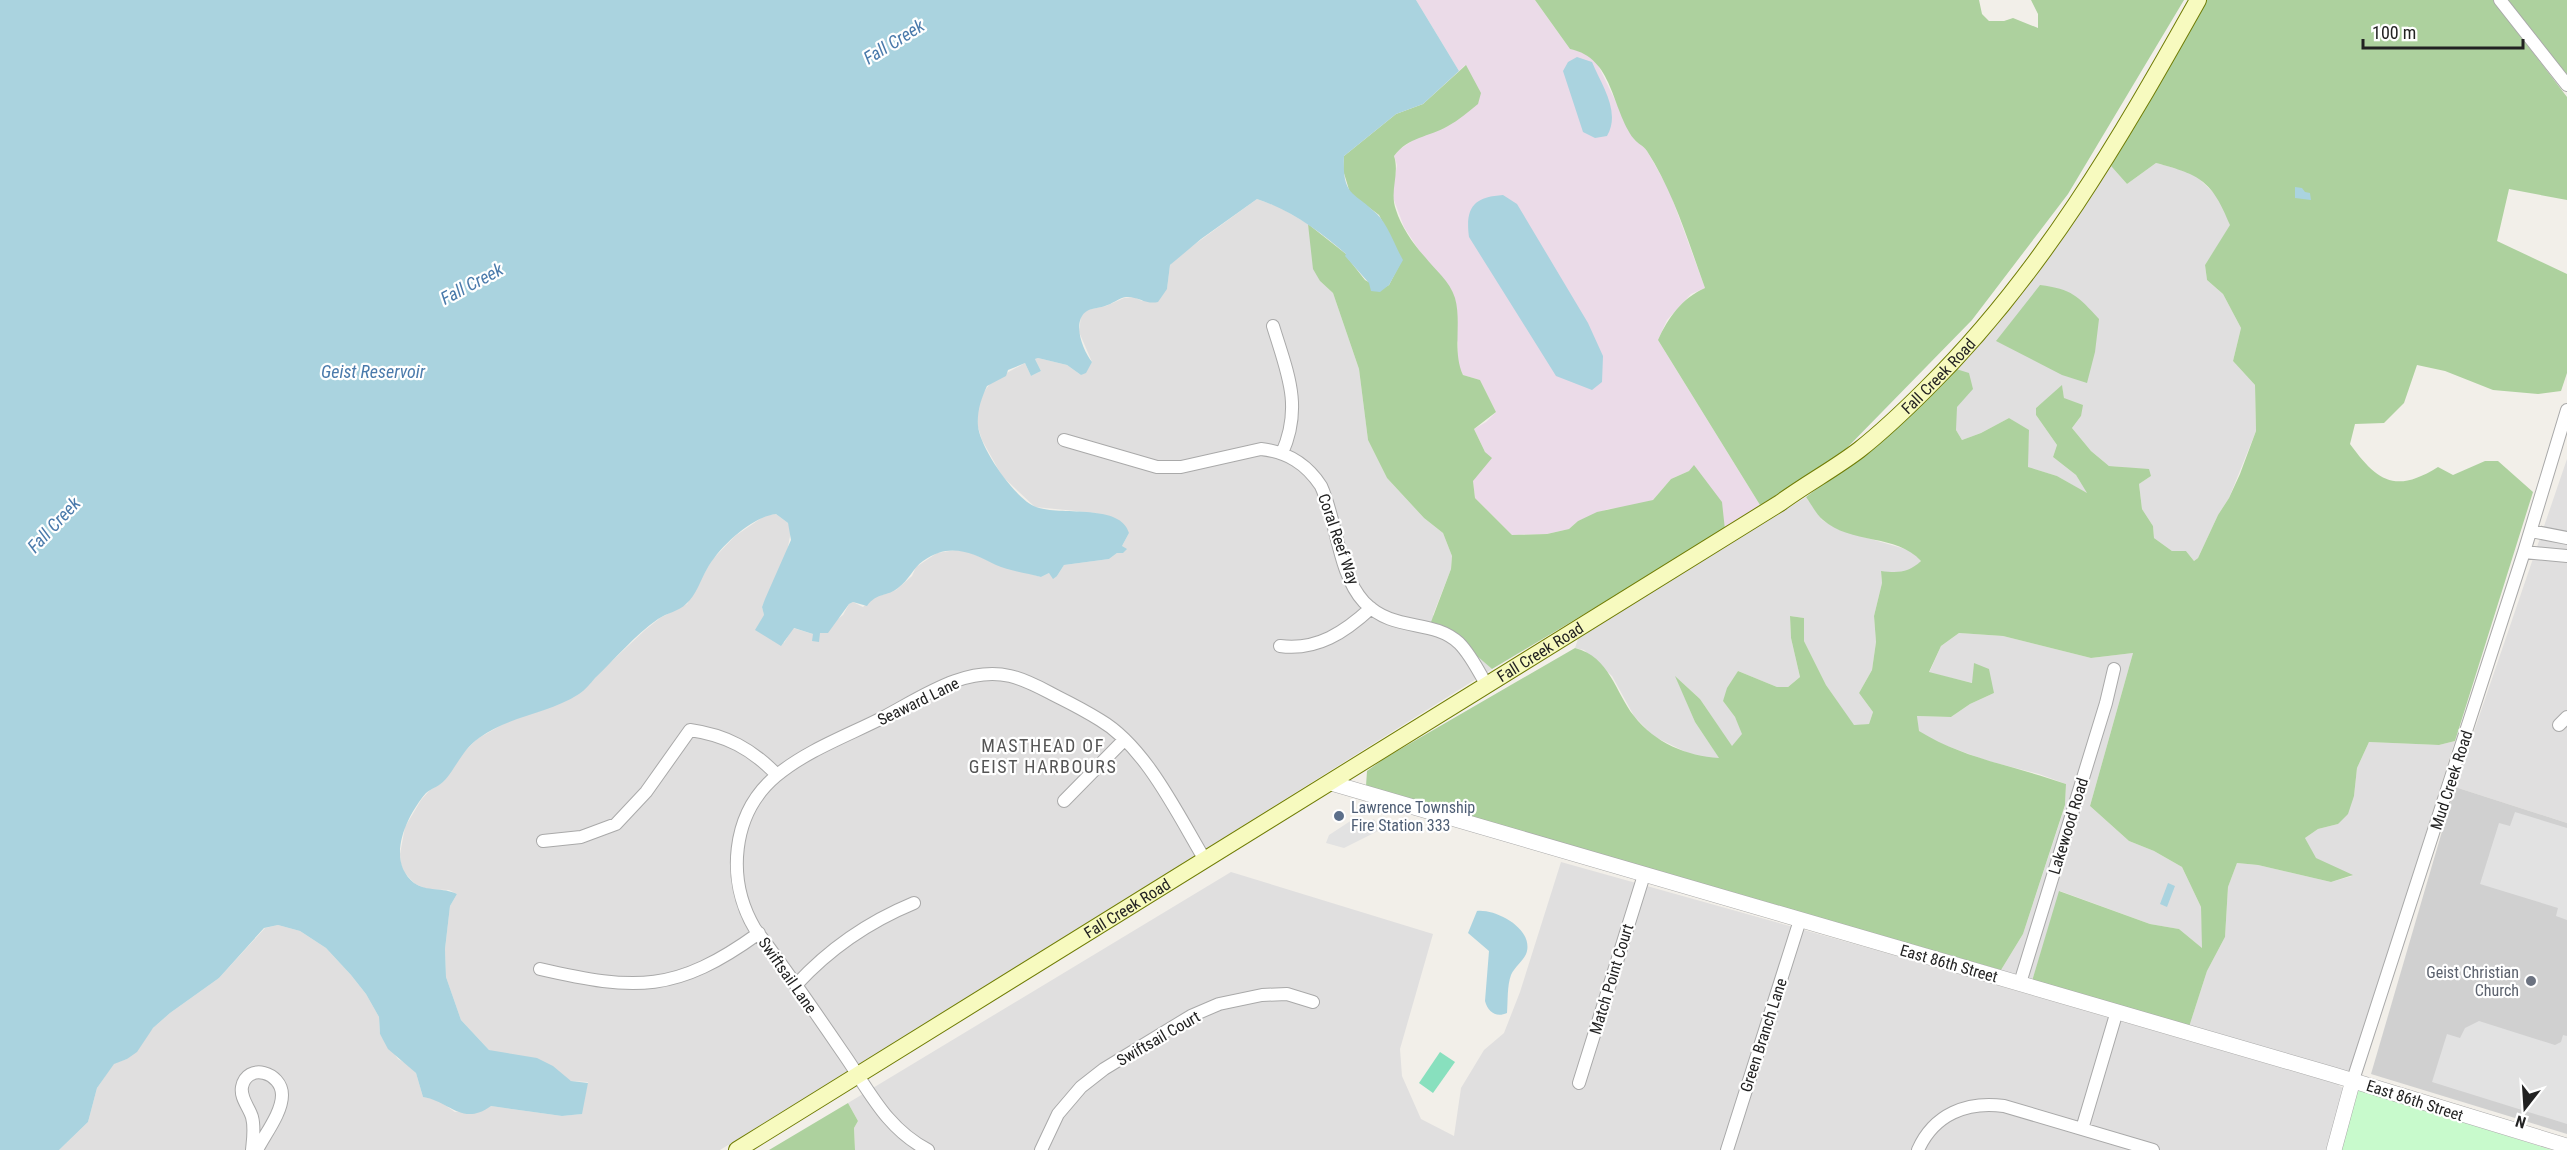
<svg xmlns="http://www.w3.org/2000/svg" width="2567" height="1150" viewBox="0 0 2567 1150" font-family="'Roboto Condensed',sans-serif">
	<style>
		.residential { fill: #e0dfdf }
		.industrial { fill: #ebdbe8 }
		.religious { fill: #d0d0d0 }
		.forest { fill: #add19e }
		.park { fill: #c8facc }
		.pitch { fill: #88e0be }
		.parking { fill: #e2e2e2 }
		.water { fill: #aad3df }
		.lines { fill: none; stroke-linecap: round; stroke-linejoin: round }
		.minor-casing { stroke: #a9a9a9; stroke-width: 14 }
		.tertiary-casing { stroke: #a9a9a9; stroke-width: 16 }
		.secondary-casing { stroke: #707d05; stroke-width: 18 }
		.minor { stroke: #fff; stroke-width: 12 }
		.tertiary { stroke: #fff; stroke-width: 15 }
		.secondary { stroke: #f7fabf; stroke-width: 16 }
		.service-dot { fill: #5c6f8a; stroke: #fff; stroke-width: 2 }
		.worship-dot { fill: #6b7280; stroke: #fff; stroke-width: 2 }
		.labels { text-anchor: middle; stroke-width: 4.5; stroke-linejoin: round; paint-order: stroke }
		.street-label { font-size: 16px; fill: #222; stroke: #fff }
		.service-label { font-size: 16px; fill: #4e5e75; stroke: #fff; text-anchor: start }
		.worship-label { font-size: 16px; fill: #5b616d; stroke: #fff; text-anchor: end }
		.water-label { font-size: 18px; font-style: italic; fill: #4a7aab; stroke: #fff }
		.neighbourhood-label { font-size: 18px; letter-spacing: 1.5px; fill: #555; stroke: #fff }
	</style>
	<rect width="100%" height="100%" fill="#f2efe9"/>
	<path class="residential" d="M2156 163 2193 173 2219 198 2231 225 2205 265 2207 280 2223 294 2241 328 2233 361 2255 385 2256 431 2229 498 2218 515 2198 558 2194 561 2186 551H2172L2154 538 2153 526 2142 509 2139 484 2151 476 2123 467 2109 466 2091 451 2072 428 2081 416 2064 398 2062 386 2036 408V415L2057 445 2053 457 2076 475 2088 494 2057 476 2027 467 2029 431 2009 418 1981 433 1962 440 1956 430 1953 368 2000 318 2039 270 2111 166 2127 184Z
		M1257 199 1279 207 1308 224 1320 281 1333 293 1359 369 1368 440 1387 478 1424 518 1443 533 1452 556 1451 569 1433 615 1492 669 991 984 720 1150H59L88 1122 97 1088 114 1063 127 1059 153 1028 170 1013 219 978 265 928 278 925 300 931 326 948 351 975 366 994 379 1017 380 1034 398 1059 409 1065 416 1073 423 1097 436 1099 455 1112 491 1106 562 1116 581 1114 588 1082 571 1081 489 1050 461 1020 446 977 445 949 450 906 457 894 449 890 427 889 415 884 404 872 401 864 400 854 405 827 421 800 429 791 444 781 463 753 477 739 514 718 543 710 562 702 612 661 645 630 660 618 687 604 712 560 735 536 766 515 776 514 788 523 791 531 787 552 762 607 764 615 784 643 793 628 813 634 820 632 843 615 849 604 853 602 863 607 874 597 896 590 912 576 916 567 937 553 962 549 996 564 1041 577 1049 573 1057 576 1064 565 1109 559 1117 553H1123L1122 546 1129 533 1096 513 1035 507 1002 476 982 440 978 427V408L983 393 992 381 1025 363 1031 376 1041 371 1035 359 1038 358 1067 365 1081 375 1092 362 1079 332 1081 316 1087 310 1106 306 1124 298 1134 297 1142 301 1167 289 1170 265 1180 255Z
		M2567 459V823L2455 787Z
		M1806 497 1822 520 1840 530 1912 551 1921 561 1914 568 1900 573 1881 572 1882 583 1874 616 1876 642 1872 670 1859 693 1873 712 1869 724 1854 726 1826 685 1804 641V618L1790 616 1791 638 1800 677 1788 687H1777L1738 671 1723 701 1735 717 1743 734 1732 747 1700 699 1676 677 1695 722 1720 759 1694 756 1653 736 1634 716 1612 676 1584 650 1575 648 1579 636Z
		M1959 633 2003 636 2091 658 2133 653 2090 806 2129 841 2154 851 2182 867 2201 907 2203 949 2179 929 2150 924 2060 891 2032 981 2001 970 2023 934 2065 806 2066 784 2039 774 1988 761 1939 743 1918 731 1917 716 1951 717 1970 704 1994 693 1974 663 1973 683 1929 673 1941 646Z
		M2455 741 2350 1073 2189 1027 2207 971 2225 937 2228 887 2237 863 2258 865 2331 882 2352 876 2315 858 2305 838 2318 829 2338 824 2354 796 2357 768 2369 742 2439 745Z
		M1561 862 1872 949 2337 1084 2344 1089 2328 1150H855L854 1128 858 1121 848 1103 1231 872 1433 934 1400 1049 1402 1076 1421 1119 1454 1136 1461 1088 1484 1050 1504 1033 1520 992Z"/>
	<path class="industrial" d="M1416 0H1535L1570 49 1584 52 1597 63 1634 139 1646 149 1669 190 1705 288 1691 294 1667 320 1658 340 1760 505 1725 530 1689 471 1671 479 1653 500 1630 507 1608 509 1578 521 1569 529 1547 534 1512 535 1475 498 1473 481 1485 452 1474 429 1486 422 1496 412 1480 380 1463 375 1457 363 1458 343 1422 255 1404 227 1392 195 1397 165 1394 156 1400 149 1418 137 1446 127 1465 65 1459 71Z"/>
	<path class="religious" d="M2455 787 2567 823V1134L2371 1074Z"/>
	<path class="forest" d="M1535 0H1979L1982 14 1989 21H2004L2013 18 2038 28V14L2031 0H2184L2068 194 1972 320 1838 457 1760 505 1658 340C1668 318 1682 298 1705 288 1688 241 1674 193 1647 151 1644 146 1638 144 1634 139 1611 109 1614 58 1570 49Z
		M2207 0H2493L2567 97V200L2509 189 2497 241 2567 274V373L2561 391 2538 394 2493 390 2445 371 2417 365 2404 403 2384 423 2355 424 2350 444C2377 481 2395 494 2438 467L2453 475 2485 461H2498L2533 492 2455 741 2439 745 2369 742 2357 768 2354 796 2348 814 2338 824 2318 829 2305 838 2316 858 2353 875 2331 882 2258 865 2237 863 2228 887 2225 937 2207 971 2189 1027 2032 981 2059 891 2150 924 2179 929 2202 948 2201 907 2182 867 2154 851 2129 841 2090 806 2133 653 2091 658 2003 636 1959 633 1941 646 1929 672 1972 683 1974 663 1989 669 1994 693 1970 704 1951 717 1917 716 1919 731C1964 759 2016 766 2066 784L2065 805 2023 934 2001 970 1366 786 1367 771 1385 758 1575 648C1610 657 1615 692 1634 716 1655 743 1687 756 1719 758L1695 722 1675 676 1700 699 1732 746 1742 734 1735 717 1723 701 1727 688 1738 671 1777 687H1788L1800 677 1791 638 1790 616 1804 618V641L1826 685 1854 725 1869 724 1873 712 1859 693 1872 670 1876 642 1874 616 1882 583 1881 571C1898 573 1908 573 1921 561 1897 534 1850 544 1823 520 1816 514 1811 504 1806 497L1875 444 1953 368 1969 373 1973 389 1957 407 1956 430 1962 440 1981 433 2009 418 2029 430 2028 467 2057 476 2087 493 2076 475 2053 457 2057 445 2036 415V408L2062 385 2064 398 2083 405 2081 416 2072 428 2091 451 2109 466 2149 469 2151 476 2139 484 2142 509 2153 526 2154 538 2172 551H2186L2194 561 2198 558 2218 515 2229 498 2240 474 2256 431 2255 385 2233 361 2241 328 2223 294 2207 280 2205 265 2230 225C2212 181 2201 175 2156 163L2127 184 2111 166Z
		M2504 0H2567V79Z
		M1466 65 1481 93 1478 104C1468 112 1459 120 1448 126 1429 137 1408 137 1394 156 1400 174 1389 191 1396 210 1401 226 1413 244 1425 257 1435 270 1450 281 1455 298 1462 323 1452 351 1463 375L1480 380 1496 412 1474 429 1485 452 1492 458 1473 481 1475 498 1512 535 1547 534 1569 529 1578 521 1597 512 1653 500 1671 479 1689 471 1694 465 1722 502 1725 530 1492 669 1454 636 1431 622 1451 569 1452 556 1443 533 1424 518 1387 478 1368 440 1359 369 1333 293 1320 281 1313 269 1308 224 1346 254V256L1365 280 1381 289 1389 285 1402 260 1379 215 1350 193 1343 170 1344 156 1396 114 1423 104Z
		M2040 285C2072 289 2078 296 2099 319L2095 352 2087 383 2062 375 1996 341Z
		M848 1103 858 1121 854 1128 855 1150H769Z"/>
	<path class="park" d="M2357 1089 2552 1150H2340Z"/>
	<path class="pitch" d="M1440 1052 1455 1062 1433 1093 1419 1083Z"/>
	<path class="parking" d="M2515 812 2567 828V920L2556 916 2558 908 2480 884 2499 823 2510 826Z
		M1374 819 1380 830 1344 848 1326 843 1329 835 1352 820 1363 826Z
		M2479 1021 2555 1045 2561 1042 2563 1035 2567 1036V1124L2432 1082 2447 1034 2460 1038 2465 1028Z"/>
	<path class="water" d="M0 0H1416L1459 71 1423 104 1396 114 1344 156C1342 197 1354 191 1377 214 1388 225 1395 246 1403 260L1389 285 1380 292 1371 291 1369 283 1345 256 1346 254C1319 231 1291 210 1257 199L1201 239 1170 265 1167 289 1158 302C1146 305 1138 296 1126 297 1119 298 1112 304 1105 306 1099 308 1092 308 1087 311 1071 321 1083 351 1092 362L1086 373 1081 375 1067 365 1038 358 1035 359 1041 371 1031 376 1025 363 1008 370 1006 376 987 386C981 399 977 411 978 426 980 448 1015 499 1036 507 1059 516 1121 503 1129 533L1122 546 1127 549 1123 553H1117L1109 559 1064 565 1057 576 1053 579 1049 573 1041 577C1027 573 1009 571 996 565 971 552 949 542 923 561 913 568 909 580 898 588 887 597 877 592 867 606L853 602 849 604 828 633H820L819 642 812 641 813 634 794 628 781 646 755 630 764 615 762 607 765 599 791 540 788 523 776 514C751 517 719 547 707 569 701 579 696 596 686 604 679 611 667 613 658 619 634 636 616 658 595 678 590 684 585 690 579 694 548 714 511 715 479 738 463 749 457 766 445 780 440 786 432 788 426 793 407 815 385 860 414 883 427 892 443 887 457 894L450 906 445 949 446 977 461 1020 489 1050 537 1058 553 1066 571 1081 588 1083 582 1114 562 1116 491 1106C462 1127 450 1101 423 1097L416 1073 388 1049 380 1034 379 1017 366 994 351 975 326 948 300 931 278 925 264 928 219 978 170 1013 153 1028 137 1052 127 1059 114 1064 97 1088 88 1122 59 1150H0Z
		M1577 57 1592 62C1602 86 1621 112 1607 136L1595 138 1583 132 1563 71 1568 62Z
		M2295 187 2302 188 2305 192 2310 193 2311 200 2295 198Z
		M1503 195 1517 204 1588 323 1603 356 1602 382 1592 390 1556 376 1469 237C1465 207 1474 197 1503 195Z
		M2168 883 2175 886 2167 907 2160 904Z
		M1477 911C1496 909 1532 928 1527 951 1525 960 1515 966 1511 975 1507 986 1508 1000 1507 1013 1496 1018 1488 1012 1485 1001L1489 951 1468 933Z"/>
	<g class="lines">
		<g class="minor-casing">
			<path id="minor" d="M2500 0 2567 85
				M1273 326C1287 372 1303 406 1282 453
				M1064 440 1157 467H1181L1261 449C1287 452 1306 463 1321 486 1337 521 1338 574 1364 602 1394 633 1432 618 1459 643 1471 655 1479 672 1487 686
				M2531 531 2567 538
				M2524 552 2567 556
				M1280 646C1317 651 1345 632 1371 608
				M2559 725 2567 717
				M1064 801 1123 741
				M543 841 581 837 616 824 646 792 690 730C726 735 752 749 777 775
				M540 969C636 991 676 993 759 933
				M2020 983 2106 703 2114 669
				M796 985C829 949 868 922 914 903
				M2353 1080 2524 552 2567 410
				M1579 1083 1644 875
				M2082 1129 2117 1011
				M252 1150C253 1139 255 1128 252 1117 249 1107 240 1098 242 1087 247 1062 282 1072 282 1095 282 1113 265 1134 257 1150
				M928 1150C885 1128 868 1088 841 1050 813 1009 785 968 755 929 726 880 731 814 776 776 807 750 849 735 884 717 922 697 965 666 1010 676 1028 680 1044 690 1060 698 1074 705 1087 712 1100 720 1146 747 1178 815 1205 860
				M1041 1150 1058 1114 1081 1087 1104 1069 1191 1016 1219 1004 1262 995 1287 994 1313 1002
				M1727 1150 1800 920
				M1918 1150C1934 1114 1967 1101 2004 1106L2153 1150"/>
		</g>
		<g class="tertiary-casing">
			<path id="tertiary" d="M1331 783 2334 1075 2567 1146
				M2334 1150 2353 1080"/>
		</g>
		<g class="secondary-casing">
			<g id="secondary">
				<path id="s1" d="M737 1150 1780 503C1806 484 1834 469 1859 450 1883 431 1905 410 1926 389 2041 276 2120 139 2198 0"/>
			</g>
		</g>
		<use href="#minor" class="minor"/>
		<use href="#tertiary" class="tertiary"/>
		<use href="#secondary" class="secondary"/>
	</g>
	<circle class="service-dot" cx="1339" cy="816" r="6"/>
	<circle class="worship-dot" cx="2531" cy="981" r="6"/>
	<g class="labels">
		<g class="street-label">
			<text dy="6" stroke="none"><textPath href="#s1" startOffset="1431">Fall Creek Road</textPath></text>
			<text transform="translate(1339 539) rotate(71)" y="6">Coral Reef Way</text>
			<text dy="6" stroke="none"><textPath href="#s1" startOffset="945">Fall Creek Road</textPath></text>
			<text transform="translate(918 701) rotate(-26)" y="6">Seaward Lane</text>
			<text transform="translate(2451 780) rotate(-72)" y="6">Mud Creek Road</text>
			<text transform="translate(2068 826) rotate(-73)" y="6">Lakewood Road</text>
			<text dy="6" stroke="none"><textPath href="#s1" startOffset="459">Fall Creek Road</textPath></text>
			<text transform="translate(1949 963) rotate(16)" y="6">East 86th Street</text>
			<text transform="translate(788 975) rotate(55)" y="6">Swiftsail Lane</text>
			<text transform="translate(1611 979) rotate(-73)" y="6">Match Point Court</text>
			<text transform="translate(1763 1035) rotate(-72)" y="6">Green Branch Lane</text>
			<text transform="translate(1158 1038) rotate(-30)" y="6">Swiftsail Court</text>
			<text transform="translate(2415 1100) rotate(18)" y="6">East 86th Street</text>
		</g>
		<g class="service-label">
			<text x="1351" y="813">Lawrence Township<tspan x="1351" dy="18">Fire Station 333</tspan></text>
		</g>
		<g class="worship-label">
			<text x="2519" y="978">Geist Christian<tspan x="2519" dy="18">Church</tspan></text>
		</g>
		<g class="water-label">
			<text transform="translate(894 42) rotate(-32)" y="6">Fall Creek</text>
			<text transform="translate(472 284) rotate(-28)" y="6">Fall Creek</text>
			<text x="373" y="378">Geist Reservoir</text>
			<text transform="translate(54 525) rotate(-47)" y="6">Fall Creek</text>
		</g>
		<g class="neighbourhood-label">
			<text x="1043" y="752">MASTHEAD OF<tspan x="1043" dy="21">GEIST HARBOURS</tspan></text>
		</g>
	</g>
	<g transform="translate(2525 1108) rotate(197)" stroke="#ffffff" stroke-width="4.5" paint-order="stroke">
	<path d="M0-4.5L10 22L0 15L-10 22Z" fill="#222222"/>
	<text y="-9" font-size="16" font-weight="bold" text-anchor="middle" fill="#222222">N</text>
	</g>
	<path d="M2363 39v9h160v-9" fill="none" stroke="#222222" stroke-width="3"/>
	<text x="2372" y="39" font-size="18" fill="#222222" stroke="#ffffff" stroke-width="4.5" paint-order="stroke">100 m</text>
</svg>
